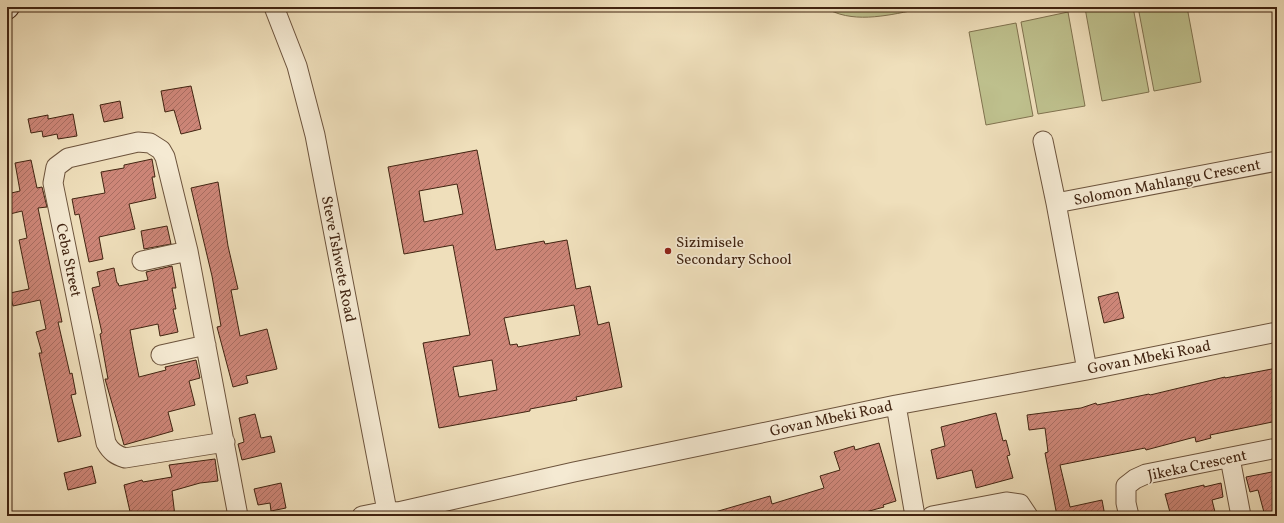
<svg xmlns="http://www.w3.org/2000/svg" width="1284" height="523" viewBox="0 0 1284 523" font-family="Vollkorn,serif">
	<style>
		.pitch { fill: #bec08d; stroke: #80724f }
		.building { fill: url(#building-hatch); stroke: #412411; fill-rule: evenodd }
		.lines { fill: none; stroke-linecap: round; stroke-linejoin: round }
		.street-casing { stroke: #6c533c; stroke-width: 21 }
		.secondary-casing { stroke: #412411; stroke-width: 24 }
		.street { stroke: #f5ead3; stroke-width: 19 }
		.secondary { stroke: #f5ead3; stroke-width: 22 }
		.poi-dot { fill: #8f2418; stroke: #f5ead3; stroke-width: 1.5 }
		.labels { text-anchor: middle; stroke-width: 3.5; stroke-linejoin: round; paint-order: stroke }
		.street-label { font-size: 15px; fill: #412411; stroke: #f5ead3 }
		.poi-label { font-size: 15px; fill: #412411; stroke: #f5ead3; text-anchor: start }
	</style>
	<defs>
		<pattern id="building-hatch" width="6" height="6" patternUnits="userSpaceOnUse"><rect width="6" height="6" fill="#cd8678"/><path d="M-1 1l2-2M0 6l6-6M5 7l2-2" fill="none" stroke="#a86d61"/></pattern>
	</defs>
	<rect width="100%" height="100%" fill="#efdfbb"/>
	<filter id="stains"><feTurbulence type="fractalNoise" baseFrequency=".005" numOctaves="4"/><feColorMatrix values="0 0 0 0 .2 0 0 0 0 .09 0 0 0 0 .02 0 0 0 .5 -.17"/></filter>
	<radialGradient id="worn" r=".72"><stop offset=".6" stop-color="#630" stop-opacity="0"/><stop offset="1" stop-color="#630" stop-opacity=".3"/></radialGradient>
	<path class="pitch" d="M824 7H920L915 10C885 16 851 24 824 7Z
		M1133 7 1149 92 1102 101 1085 8Z
		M1138 7H1187L1201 82 1154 91Z
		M1068 12 1085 106 1038 114 1021 22Z
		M1016 23 1033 116 986 125 969 32Z"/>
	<path class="building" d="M191 86 201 129 181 134 174 110 165 112 161 91Z
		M120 101 123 118 104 122 100 105Z
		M73 114 77 136 58 139 57 134 43 137 42 131 31 133 28 119 48 115V119Z
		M477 150 496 250 544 241 545 244 567 240 576 289 590 286 598 325 609 322 622 387 576 397 577 400 530 409V411L439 428 423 343 470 335 453 245 404 254 388 167ZM457 184 463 214 424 222 419 191ZM574 305 580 335 518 347 517 344 510 345 504 318ZM492 360 497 390 459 397 453 367Z
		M152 159 155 177H152L156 198 129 204 135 229 99 237 103 259 89 262 79 214 75 215 72 199 105 193 101 172 124 168V165Z
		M31 160 37 188 42 187 47 207 38 208 62 322H58L70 374 72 373 76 394 71 395 81 436 58 442 39 353H42L36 332 46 329 40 300 13 306 10 293 29 289 19 240 27 238 22 211 10 214 7 194 20 191 15 163Z
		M218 182 228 246 238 289 231 290 240 336 267 329 277 369 246 376 248 383 233 387 217 327 221 326 212 276 191 188Z
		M167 226 171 244 144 249 141 231Z
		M172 266 176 288H172L176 309H173L178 332 160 336 158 324 130 330 133 347 139 377 166 370 165 367 196 360 200 378 189 381 195 405 168 412 173 431 124 445 105 379H108L100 334 102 333 92 288 100 286 97 272 114 268 117 283H118L119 286 148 280 146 272Z
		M1118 292 1124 318 1104 323 1098 297Z
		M1277 368V421L1210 435 1211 438 1196 442 1195 437 1146 450 1145 448 1060 465 1070 507 1102 500 1105 516H1057L1045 453 1048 452 1045 428 1029 430 1027 415 1081 408 1096 403 1097 405 1149 394 1150 395 1225 377V378Z
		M996 413 1003 441 1006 440 1010 455 1007 456 1013 478 976 488 972 470 937 479 931 450 945 446 941 427Z
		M255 414 261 438 271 436 275 452 242 460 238 444 244 442 239 418Z
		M879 443 896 501 883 505 884 507 851 516H715V512L770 496 772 504 824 488 820 476 840 470 834 452 854 446 855 450Z
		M215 459 218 481 200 483 172 491 175 516H131L124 485 142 480 143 482 172 477 169 465Z
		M92 466 96 483 68 490 64 473Z
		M1277 471V486L1273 487 1277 500V516H1265L1258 490 1250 492 1246 477Z
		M281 483 286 508 271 511 270 503 258 505 254 489Z
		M1221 483 1223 497 1212 500 1216 516H1171L1165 494 1204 485V487Z"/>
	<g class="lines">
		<g class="street-casing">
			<path id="street" d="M274 7 297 66 315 135 388 516
				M1043 141 1056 203 1087 370
				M1056 203 1277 161
				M142 261 188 251
				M161 355 206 345
				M896 405 915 516
				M225 442 125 458C116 455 111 452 106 443L53 183 56 167 68 158 138 142 150 143 161 150 165 157 188 251 238 516
				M1230 458 1241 516
				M362 516 387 511 398 512 574 472 896 405 1087 370 1277 332
				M932 516 1006 502 1020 504 1028 516
				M1129 516 1126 503V486L1135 479 1146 474 1277 448"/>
		</g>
		<g class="secondary-casing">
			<path id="secondary" d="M7 8 8 7"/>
		</g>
		<use href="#street" class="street"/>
		<use href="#secondary" class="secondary"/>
	</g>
	<circle class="poi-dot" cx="668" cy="251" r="4"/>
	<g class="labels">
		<g class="street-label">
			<text transform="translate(1167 182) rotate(-11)" y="5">Solomon Mahlangu Crescent</text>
			<text transform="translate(339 259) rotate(79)" y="5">Steve Tshwete Road</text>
			<text transform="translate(69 260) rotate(78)" y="5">Ceba Street</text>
			<text transform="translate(1149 357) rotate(-11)" y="5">Govan Mbeki Road</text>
			<text transform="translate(831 418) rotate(-12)" y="5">Govan Mbeki Road</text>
			<text transform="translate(1197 465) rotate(-12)" y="5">Jikeka Crescent</text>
		</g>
		<g class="poi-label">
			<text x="676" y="247">Sizimisele<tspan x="676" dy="17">Secondary School</tspan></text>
		</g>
	</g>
	<rect width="1284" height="523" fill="none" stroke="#efdfbb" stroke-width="24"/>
	<rect x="8" y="8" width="1268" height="507" fill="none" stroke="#412411" stroke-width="2"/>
	<rect x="12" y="12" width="1260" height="499" fill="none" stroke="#412411"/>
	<rect width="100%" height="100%" filter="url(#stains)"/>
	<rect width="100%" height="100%" fill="url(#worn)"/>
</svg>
